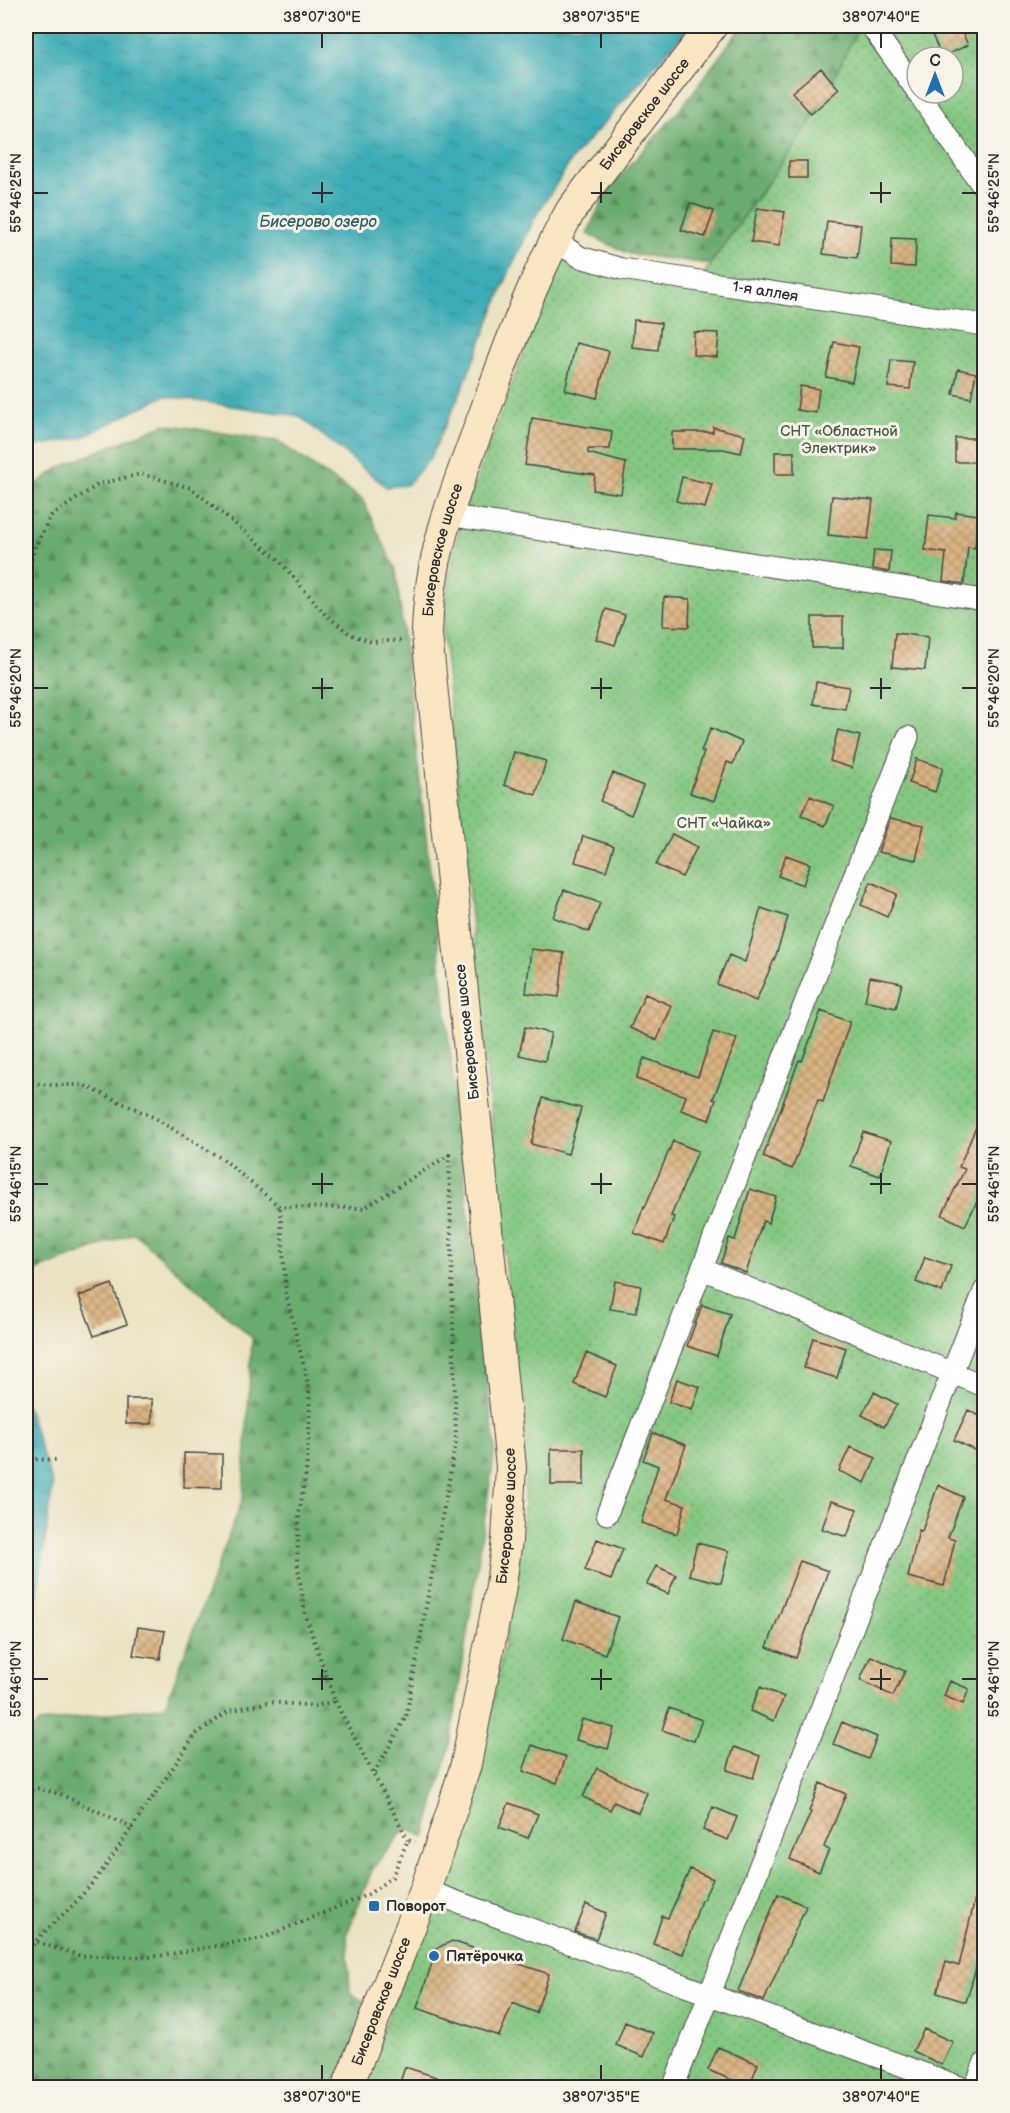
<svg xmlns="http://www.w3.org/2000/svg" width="1010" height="2113" viewBox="0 0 1010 2113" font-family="'Balsamiq Sans',sans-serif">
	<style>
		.grass { fill: url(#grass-dots); stroke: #577956; stroke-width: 1.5; fill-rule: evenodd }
		.forest { fill: url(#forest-firs); stroke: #4a6c4d; stroke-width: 1.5 }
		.water { fill: url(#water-ripples); stroke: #326b70; stroke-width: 1.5 }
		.building { fill: url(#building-cross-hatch) }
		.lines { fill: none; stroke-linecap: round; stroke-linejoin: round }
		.street-casing { stroke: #484642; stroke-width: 23 }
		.secondary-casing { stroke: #484642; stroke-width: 32 }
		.path { stroke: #484642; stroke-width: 4; stroke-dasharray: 1.5 4.5; stroke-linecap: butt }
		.street { stroke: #fff; stroke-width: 21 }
		.secondary { stroke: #fbe6c4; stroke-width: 30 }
		.ticks { fill: none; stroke: #2b2b2b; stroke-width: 2 }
		.poi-dot { fill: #1f6fb2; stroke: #f7f3e8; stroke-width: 2 }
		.labels { text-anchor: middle; stroke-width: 6; stroke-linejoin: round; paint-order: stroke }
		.street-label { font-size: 15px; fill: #2b2b2b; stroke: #f7f3e8 }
		.park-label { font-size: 15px; fill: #455a45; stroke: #f7f3e8 }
		.poi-label { font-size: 15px; font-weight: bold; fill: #2b2b2b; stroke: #f7f3e8; text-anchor: start }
		.water-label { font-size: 16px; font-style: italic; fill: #315e62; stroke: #f7f3e8 }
		.neatline { fill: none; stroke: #2b2b2b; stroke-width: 2 }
		.ticks-label { font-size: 15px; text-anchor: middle; fill: #2b2b2b }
	</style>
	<defs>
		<pattern id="grass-dots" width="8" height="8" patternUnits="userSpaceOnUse" patternTransform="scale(1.5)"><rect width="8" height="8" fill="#83c781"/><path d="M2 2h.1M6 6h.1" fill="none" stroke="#6ba26a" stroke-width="1.8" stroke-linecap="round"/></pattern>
		<pattern id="forest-firs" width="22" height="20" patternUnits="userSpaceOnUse" patternTransform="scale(1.5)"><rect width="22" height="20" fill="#6aac6f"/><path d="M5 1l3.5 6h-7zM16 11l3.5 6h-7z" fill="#578c5b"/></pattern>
		<pattern id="water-ripples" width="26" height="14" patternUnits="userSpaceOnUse" patternTransform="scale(1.5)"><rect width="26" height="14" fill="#3aabb5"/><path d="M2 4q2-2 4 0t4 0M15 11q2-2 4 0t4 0" fill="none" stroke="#318b93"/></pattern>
		<pattern id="building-cross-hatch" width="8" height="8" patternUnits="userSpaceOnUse" patternTransform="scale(1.5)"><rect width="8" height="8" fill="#dbb483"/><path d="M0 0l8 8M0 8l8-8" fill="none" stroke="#b2936b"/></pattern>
	</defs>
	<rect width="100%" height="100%" fill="#f7f3e8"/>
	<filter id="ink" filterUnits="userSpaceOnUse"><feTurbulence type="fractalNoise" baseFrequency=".0167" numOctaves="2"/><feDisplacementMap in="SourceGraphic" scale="12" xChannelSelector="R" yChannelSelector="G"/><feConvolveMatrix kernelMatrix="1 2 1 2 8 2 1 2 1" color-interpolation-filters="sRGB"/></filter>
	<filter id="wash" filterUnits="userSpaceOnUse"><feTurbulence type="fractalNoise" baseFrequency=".008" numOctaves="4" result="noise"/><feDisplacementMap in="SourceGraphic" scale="24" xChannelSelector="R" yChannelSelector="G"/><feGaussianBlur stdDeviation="1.35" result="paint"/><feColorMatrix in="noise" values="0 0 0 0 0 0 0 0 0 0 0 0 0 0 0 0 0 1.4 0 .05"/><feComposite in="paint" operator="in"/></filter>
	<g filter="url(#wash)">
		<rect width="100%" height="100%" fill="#ebe2c1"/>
		<path class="grass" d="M859 26H984V2087L362 2088 480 1766 514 1594 522 1541 526 1468 443 634C444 594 452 557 462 518L541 306 567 249 699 281 816 114ZM917 57H953V93H917Z"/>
		<path class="forest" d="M742 26H859L816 114 710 264 630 254 587 234 606 192 682 107Z
			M165 424 277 441 362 499 396 570 495 1450 450 1746 425 1837 406 1828 373 1868 347 1934 350 1992 370 2006 335 2087H26V1736L39 1723 165 1706 243 1498 252 1338 134 1233 28 1274 26 1268V492L60 467Z"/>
		<path class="water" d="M26 26H690L573 158 537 214 511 268 460 394 429 460 407 485 386 487 299 416 164 396 81 438 26 448Z
			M26 1404 53 1485 26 1675Z"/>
		<g id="blocks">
			<path class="building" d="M953 26H959L968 45 942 57 932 35Z
				M821 68 839 89 811 114 792 92Z
				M789 161H807V178H789Z
				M690 203 714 211 705 237 681 230Z
				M757 208 785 212 779 246 751 242Z
				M827 221 861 225 857 258 823 254Z
				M892 238 916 239 915 267 891 266Z
				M634 320 661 323 658 350 632 347Z
				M694 332 719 333 717 357 693 355Z
				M834 342 859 347 852 382 826 377Z
				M576 343 609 351 597 398 565 390Z
				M891 360 913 362 910 389 888 387Z
				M958 369 976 373 971 398 953 394Z
				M800 386 819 389 816 413 797 410Z
				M532 418 612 431 610 449H588V453L626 463 621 494 593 490 595 475 525 465Z
				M713 427 745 435 741 453 723 449H672V432H713Z
				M955 438H984V462H955Z
				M775 452H794V474H775Z
				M682 477 712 484 705 508 676 501Z
				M832 496 873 500 868 539 828 535Z
				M956 512 978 515 975 548 968 547 964 584 943 581 946 553 925 550 929 515 955 518Z
				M874 550 891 551 889 572 872 569Z
				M664 597 690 599 689 627 663 626Z
				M606 609 625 615 615 645 596 639Z
				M812 617H843V648H812Z
				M895 633 928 637 925 670 892 667Z
				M816 682 849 687 845 709 813 704Z
				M711 728 742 742 733 764 727 762 714 801 690 793 704 752 701 751Z
				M838 730 860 736 852 768 830 761Z
				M514 752 546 761 536 795 504 785Z
				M917 759 943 768 935 792 909 783Z
				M613 773 643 786 631 815 600 801Z
				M810 796 834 806 825 826 801 815Z
				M890 818 924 825 916 860 878 852Z
				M672 834 697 847 682 877 656 865Z
				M583 836 614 846 606 871 575 862Z
				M786 855 810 864 803 885 778 876Z
				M871 882 897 894 887 917 861 905Z
				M564 890 600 903 589 932 553 917Z
				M761 908 788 917 776 955 756 1001 717 984 729 955 745 962Z
				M531 949 564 953 559 997 526 993Z
				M870 977 902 983 896 1008 865 1001Z
				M645 994 672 1006 657 1040 630 1028Z
				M821 1011 850 1022 823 1102 818 1100 792 1169 763 1157 799 1060 802 1061Z
				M525 1027 551 1033 545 1061 519 1055Z
				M713 1032 737 1039 713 1099 716 1100 709 1120 681 1110 686 1096 636 1079 644 1058 698 1077Z
				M543 1098 581 1108 568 1154 531 1144Z
				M984 1108V1187L965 1226 942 1215 965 1169 959 1167Z
				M863 1132 891 1141 880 1176 851 1166Z
				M673 1141 698 1151 671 1216 674 1217 664 1244 634 1233 644 1206 645 1207Z
				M750 1189 776 1197 768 1223 763 1221 746 1273 721 1263 729 1238 735 1240Z
				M925 1257 951 1266 942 1292 916 1282Z
				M615 1281 641 1286 636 1313 610 1309Z
				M112 1284 127 1324 94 1336 79 1296Z
				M702 1305 730 1314 717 1356 687 1346Z
				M813 1338 846 1348 837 1378 804 1368Z
				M586 1353 617 1366 605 1397 574 1384Z
				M677 1379 700 1387 692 1410 669 1402Z
				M874 1392 897 1404 884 1427 862 1415Z
				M126 1399H152V1424H126Z
				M968 1410 984 1418V1455L954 1440Z
				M653 1433 686 1445 666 1499 685 1505 677 1534 641 1523 658 1466 643 1460Z
				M850 1447 876 1458 865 1483 839 1471Z
				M551 1449H584V1485H551Z
				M184 1453 222 1454V1488L184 1487Z
				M938 1485 963 1497 948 1538 955 1540 944 1586 908 1577 919 1530 922 1531Z
				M831 1501 857 1509 847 1537 822 1529Z
				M597 1539 623 1549 611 1580 585 1570Z
				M697 1543 729 1551 721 1583 689 1575Z
				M800 1561 828 1571 796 1658 767 1647Z
				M656 1566 676 1575 668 1594 647 1584Z
				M576 1602 618 1617 605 1654 563 1639Z
				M138 1627 165 1631 160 1659 133 1655Z
				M871 1656 905 1671 893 1696 860 1680Z
				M950 1681 969 1689 963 1704 944 1696Z
				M760 1687 784 1697 774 1721 750 1711Z
				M669 1708 702 1720 694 1741 662 1730Z
				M582 1719 614 1728 608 1749 576 1740Z
				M842 1722 877 1737 868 1759 833 1744Z
				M532 1745 566 1757 557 1783 523 1771Z
				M734 1747 760 1756 753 1778 727 1770Z
				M597 1768 647 1793 638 1813 614 1802 610 1810 583 1797Z
				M820 1783 846 1794 824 1847 829 1850 819 1872 790 1859 811 1812 809 1811Z
				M509 1803 538 1814 528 1838 499 1827Z
				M713 1807 737 1817 728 1840 703 1830Z
				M690 1869 713 1879 703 1900H701L683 1954 653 1944 662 1916 668 1918Z
				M978 1886 984 1887V1941L966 2002 937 1993 946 1962 959 1966Z
				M778 1894 806 1906 764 2001 738 1991Z
				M586 1904 606 1913 596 1939 575 1932Z
				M452 1941 549 1974 536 2013 513 2003 499 2036 417 2008 437 1948Z
				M625 2022 653 2033 644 2057 616 2045Z
				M924 2029 953 2042 942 2065 913 2051Z
				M718 2047 758 2064 749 2087 708 2070Z
				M405 2067 458 2084 457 2088H398Z"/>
		</g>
	</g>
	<g filter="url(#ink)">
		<use href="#blocks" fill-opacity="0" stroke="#484642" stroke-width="1.5"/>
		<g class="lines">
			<g class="street-casing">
				<g id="street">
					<path d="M871 26 917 91"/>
					<path d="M918 93 984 188"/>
					<path id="s1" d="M554 240 580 257 622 269 984 325"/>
					<path d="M447 515 984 600"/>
					<path d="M702 1269 984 1386"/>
					<path d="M607 1514 908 737"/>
					<path d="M425 1890 963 2088"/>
					<path d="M673 2088 984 1291"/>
					<path d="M975 2088 984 2064"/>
				</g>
			</g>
			<g class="secondary-casing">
				<g id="secondary">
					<path id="s2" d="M347 2088 425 1890 452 1810 466 1764 500 1592 507 1540 511 1467 427 635C428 553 457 487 485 411 510 342 535 274 571 210L712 26"/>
				</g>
			</g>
			<path class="path" d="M26 583 35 546 51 516 99 484 141 474 191 488 278 559 324 613 350 634 372 642 404 640
				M26 1082 48 1085H83L153 1117 224 1160 280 1207 364 1208 449 1155 456 1441 406 1717 373 1775
				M30 1459 59 1460
				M335 1701 408 1840
				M26 1792 37 1788 60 1794 132 1827 196 1734 229 1711 269 1702 315 1706 335 1701 305 1614 297 1561 299 1514 306 1472 310 1418 309 1388 286 1293 280 1207
				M26 1943 34 1941 81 1956 152 1957 263 1938 369 1894 392 1877 408 1840 415 1842
				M26 1955C38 1935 56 1922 73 1905 96 1881 114 1855 132 1827"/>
			<use href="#street" class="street"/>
			<use href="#secondary" class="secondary"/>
		</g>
	</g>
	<path class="ticks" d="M322 33V48M601 33V48M881 33V48M322 182V203M601 182V203M881 182V203M33 193H48M312 193H333M591 193H612M870 193H891M962 193H977M322 678V699M601 678V699M881 678V699M33 688H48M312 688H333M591 688H612M870 688H891M962 688H977M322 1173V1194M601 1173V1194M881 1173V1194M33 1184H48M312 1184H333M591 1184H612M870 1184H891M962 1184H977M322 1669V1690M601 1669V1690M881 1669V1690M33 1679H48M312 1679H333M591 1679H612M870 1679H891M962 1679H977M322 2065V2080M601 2065V2080M881 2065V2080"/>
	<g class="poi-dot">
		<rect x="368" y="1900" width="12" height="12" rx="3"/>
		<circle cx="434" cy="1956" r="6"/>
	</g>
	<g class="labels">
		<g class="street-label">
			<text dy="5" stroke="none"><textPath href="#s2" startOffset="2055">Бисеровское шоссе</textPath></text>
			<text dy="5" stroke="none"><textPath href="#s1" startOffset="220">1-я аллея</textPath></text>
			<text dy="5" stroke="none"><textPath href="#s2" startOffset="1569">Бисеровское шоссе</textPath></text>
			<text transform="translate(467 1032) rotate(-96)" y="5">Бисеровское шоссе</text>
			<text dy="5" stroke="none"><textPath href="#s2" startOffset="597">Бисеровское шоссе</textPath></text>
			<text dy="5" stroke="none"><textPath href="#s2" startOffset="93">Бисеровское шоссе</textPath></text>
		</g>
		<g class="park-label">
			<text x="839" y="436">СНТ «Областной<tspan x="839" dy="17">Электрик»</tspan></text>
			<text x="724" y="828">СНТ «Чайка»</text>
		</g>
		<g class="poi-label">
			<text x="386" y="1911">Поворот</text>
			<text x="446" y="1961">Пятёрочка</text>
		</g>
		<g class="water-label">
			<text x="318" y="227">Бисерово озеро</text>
		</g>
	</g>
	<rect width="1010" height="2113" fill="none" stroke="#f7f3e8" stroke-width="66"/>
	<g transform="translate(935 75)"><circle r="28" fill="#f7f3e8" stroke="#a5a39c" stroke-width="1.5"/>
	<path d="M0-4.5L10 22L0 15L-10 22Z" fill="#1f6fb2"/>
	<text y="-9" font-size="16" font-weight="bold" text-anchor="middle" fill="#2b2b2b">С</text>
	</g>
	<rect x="33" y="33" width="944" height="2047" class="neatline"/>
	<g class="ticks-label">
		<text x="322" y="22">38°07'30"E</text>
		<text x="601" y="22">38°07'35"E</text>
		<text x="881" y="22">38°07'40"E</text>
		<text transform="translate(16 193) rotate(-90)" y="5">55°46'25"N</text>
		<text transform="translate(994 193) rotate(-90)" y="5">55°46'25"N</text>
		<text transform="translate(16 688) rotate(-90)" y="5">55°46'20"N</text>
		<text transform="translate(994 688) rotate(-90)" y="5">55°46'20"N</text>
		<text transform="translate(16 1184) rotate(-90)" y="5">55°46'15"N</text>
		<text transform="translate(994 1184) rotate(-90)" y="5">55°46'15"N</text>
		<text transform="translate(16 1679) rotate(-90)" y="5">55°46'10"N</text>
		<text transform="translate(994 1679) rotate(-90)" y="5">55°46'10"N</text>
		<text x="322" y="2102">38°07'30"E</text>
		<text x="601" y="2102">38°07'35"E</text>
		<text x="881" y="2102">38°07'40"E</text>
	</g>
</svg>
